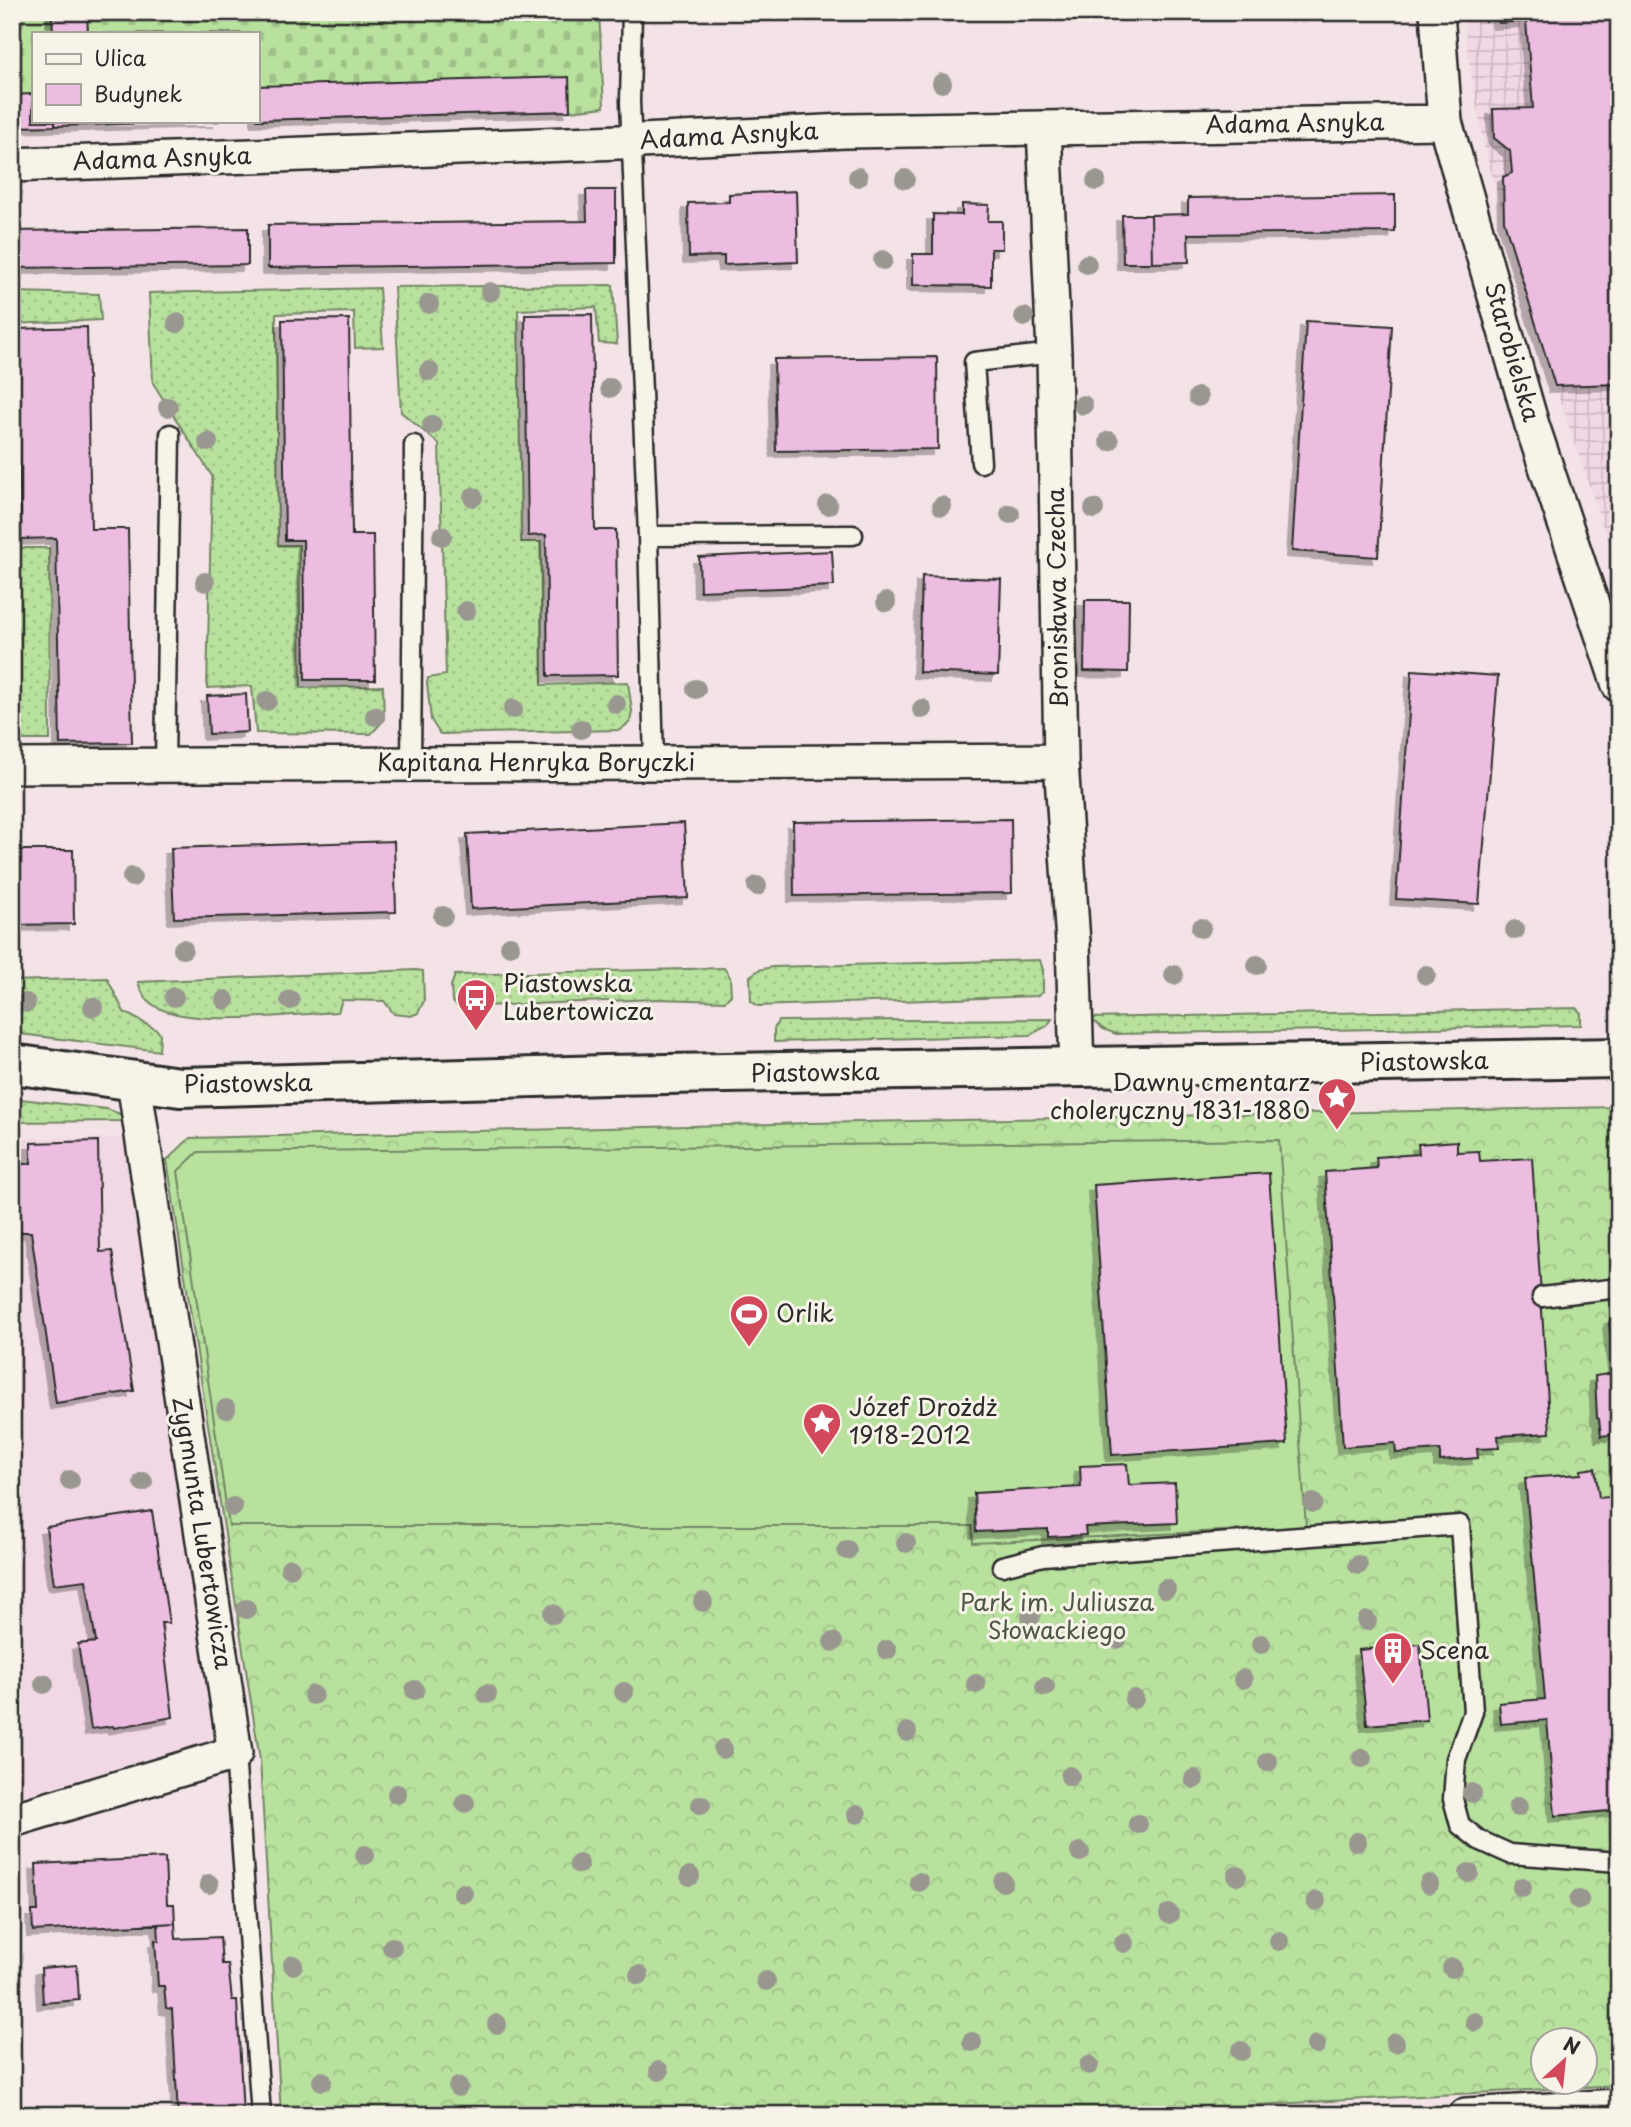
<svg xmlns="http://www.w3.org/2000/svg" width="1631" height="2127" viewBox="0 0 1631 2127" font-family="'Playpen Sans',sans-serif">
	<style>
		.built { fill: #f2d8e4 }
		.industrial { fill: url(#industrial-grid) }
		.grass { fill: url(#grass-dots); stroke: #728664; stroke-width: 2 }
		.forest { fill: url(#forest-crowns); stroke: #728664; stroke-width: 2; fill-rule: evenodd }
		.cemetery { fill: url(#cemetery-stones); stroke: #728664; stroke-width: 2 }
		.pitch { fill: #b8e19e; stroke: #728664; stroke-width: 2 }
		.building { fill: #ecbde0; stroke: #2b2b2b; stroke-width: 2; filter: url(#shadow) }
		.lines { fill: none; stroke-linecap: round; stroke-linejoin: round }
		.service-casing { stroke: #2b2b2b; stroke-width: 23 }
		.minor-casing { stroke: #2b2b2b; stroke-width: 38 }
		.tertiary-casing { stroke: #2b2b2b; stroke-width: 44 }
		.service { stroke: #f7f3e8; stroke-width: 18 }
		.minor { stroke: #f7f3e8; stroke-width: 33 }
		.tertiary { stroke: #f7f3e8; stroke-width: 38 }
		.tree { fill: #99978f }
		.labels { text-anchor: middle; stroke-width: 6; stroke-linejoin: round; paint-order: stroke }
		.street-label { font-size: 24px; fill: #2b2b2b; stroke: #f7f3e8 }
		.poi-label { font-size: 24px; fill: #2b2b2b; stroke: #f7f3e8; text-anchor: start }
		.park-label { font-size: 24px; fill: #4e5848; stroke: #f7f3e8 }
	</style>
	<defs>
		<pattern id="industrial-grid" width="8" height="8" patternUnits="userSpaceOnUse" patternTransform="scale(1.75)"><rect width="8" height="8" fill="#f2d8e4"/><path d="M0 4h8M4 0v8" fill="none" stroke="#d0bac4"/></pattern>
		<pattern id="grass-dots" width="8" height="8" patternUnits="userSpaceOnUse" patternTransform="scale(1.75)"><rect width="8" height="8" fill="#b8e19e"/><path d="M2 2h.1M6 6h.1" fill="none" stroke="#9ec188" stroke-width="1.8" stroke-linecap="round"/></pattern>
		<pattern id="forest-crowns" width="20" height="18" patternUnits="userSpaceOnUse" patternTransform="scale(1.75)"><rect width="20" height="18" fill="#b8e19e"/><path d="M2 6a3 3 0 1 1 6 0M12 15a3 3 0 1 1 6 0" fill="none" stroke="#9ec188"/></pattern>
		<pattern id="cemetery-stones" width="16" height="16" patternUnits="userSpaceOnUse" patternTransform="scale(1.75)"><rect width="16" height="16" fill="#b8e19e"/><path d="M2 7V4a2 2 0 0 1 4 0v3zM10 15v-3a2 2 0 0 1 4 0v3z" fill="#9ec188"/></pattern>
		<filter id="shadow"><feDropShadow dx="-6" dy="6" stdDeviation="0" flood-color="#0004"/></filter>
	</defs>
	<rect width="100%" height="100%" fill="#f4e3e6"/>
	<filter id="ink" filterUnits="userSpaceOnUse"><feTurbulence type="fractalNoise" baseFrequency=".0143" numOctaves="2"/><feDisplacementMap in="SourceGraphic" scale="14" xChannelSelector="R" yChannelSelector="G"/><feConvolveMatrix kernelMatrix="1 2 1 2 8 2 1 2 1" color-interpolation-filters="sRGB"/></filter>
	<g filter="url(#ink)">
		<path class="built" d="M12 1138H130L209 1696 212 1740 12 1799Z"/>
		<path class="industrial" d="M1464 12H1619V573L1555 386 1504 221 1482 137 1467 49Z"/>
		<path class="grass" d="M613 285 617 344 599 343 596 307 518 310 521 542H541L542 685 628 682 632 711 630 722 620 730 440 734 431 720 427 683 428 678 446 675 439 444 401 412 394 287Z
			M379 288 383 347 355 348 354 312 276 314 278 545H299L301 688 383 686 384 720 371 734 256 733 252 686 207 688 212 476 153 383 149 293Z
			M12 292 99 294 101 320 12 324Z
			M12 548H49L50 740H12Z
			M1040 960 1043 970V992L1037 996 758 1006 751 1001 750 976 759 970 772 967Z
			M724 968 730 977 731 995 725 1001 657 999 458 1007 452 1001 451 986 455 975Z
			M416 970 423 971 424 1001 418 1013 411 1016 394 1014 384 1001 342 1000 338 1012C295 1014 184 1029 152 1004 144 999 141 990 138 982Z
			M107 978 124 1012 157 1030 160 1034 159 1051 12 1033V981Z
			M1576 1008 1581 1013V1025L1116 1034 1103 1029 1090 1018Z
			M1052 1019 1047 1026 1030 1035 774 1042V1029L778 1021Z
			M12 1098 107 1109 118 1113 125 1121 12 1122Z"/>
		<path class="forest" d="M1619 1107V2085L1077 2115H281L260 1760 167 1160 190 1138 811 1123ZM1544 2039H1586V2082H1544Z"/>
		<path class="cemetery" d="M12 12H599L604 107 570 111 257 120V33H33V121H220L12 127Z"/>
		<path class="pitch" d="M1279 1140 1306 1527 973 1543 972 1526H229L178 1171 198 1152Z"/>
		<path class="building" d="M52 12H87L88 33H53Z
			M1498 12H1619V384L1555 386 1504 221 1503 177 1512 173 1510 151 1494 138 1493 109 1533 108 1526 21 1499 23Z
			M569 77 570 111 257 120V86Z
			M33 94V121H55V126L12 127V95Z
			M55 121H220L55 126Z
			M586 190H616V263L268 268V225L587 221Z
			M796 191 798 262 724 265V256L689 257 688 203 729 202V194Z
			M1395 195V232L1188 234 1189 262 1152 263 1151 215 1188 214V198Z
			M962 204 989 205 988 221H1002V249H991V286L913 285V254H933V214L962 215Z
			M1122 215H1151L1152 263H1123Z
			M248 228V265L12 268V231Z
			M592 314 595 530H616L618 675 548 676 546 535 528 536 525 315Z
			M349 319 352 535H373L375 680H305L303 540H285L282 320Z
			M1306 321 1392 326 1378 557 1292 551Z
			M87 327 91 529H128L132 743 60 744 56 538 21 539 17 329Z
			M937 357 938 449 776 451 774 359Z
			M832 551 834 586 700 591 699 557Z
			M922 576 1001 579 998 675 919 672Z
			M1085 600H1129L1128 672 1084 671Z
			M1412 670 1498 676 1479 904 1396 899Z
			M246 694 248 732 209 734 207 696Z
			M1011 819 1012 893 794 896 793 822Z
			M684 823 688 898 471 909 467 834Z
			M394 841 396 912 174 918 171 848Z
			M12 850H73L74 924 12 925Z
			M98 1141 100 1252 112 1251 134 1391 56 1403 31 1232H12V1164H31V1143Z
			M1457 1141V1152L1479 1151 1480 1161 1532 1158 1550 1433 1498 1436 1499 1448 1477 1449 1478 1458 1440 1461V1450L1396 1453 1395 1443 1343 1447 1325 1172 1377 1168 1376 1157 1419 1154 1418 1144Z
			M1269 1173 1287 1444 1112 1455 1094 1185Z
			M1619 1317V1434L1601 1436 1599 1419 1597 1418 1595 1376 1615 1373 1609 1323 1611 1318Z
			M1127 1464 1129 1485 1175 1483 1177 1523 1085 1527 1086 1535 1048 1537V1529L976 1532 974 1493 1081 1487 1080 1466Z
			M1595 1468 1599 1498 1619 1496V1810L1555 1816 1547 1720 1501 1724 1499 1703 1545 1699 1525 1478 1581 1474V1470Z
			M152 1511 169 1623H161L173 1717 114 1728 113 1726 91 1729 78 1644 96 1642 86 1580 54 1584 46 1527Z
			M1420 1644 1427 1720 1367 1725 1359 1650Z
			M165 1858 167 1904H174L175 1923 33 1931 32 1911H38L36 1864Z
			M175 1923 176 1939 220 1937 222 1964H228L232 2000H237L243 2115H178L172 2009 166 2008 164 1986H158L155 1940 159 1941 158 1924Z
			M77 1965 79 2000 43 2003 41 1968Z"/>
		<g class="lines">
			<g class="service-casing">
				<path id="service" d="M632 12 630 102 648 536 654 763
					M981 463 974 362 1054 353
					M648 536 853 535
					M411 764 414 445
					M165 765 170 434
					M1542 1297 1619 1288
					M1002 1566 1043 1556 1460 1525 1473 1712 1456 1759 1453 1799 1460 1825 1479 1840 1510 1854 1619 1862
					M235 1753 261 2115"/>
			</g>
			<g class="minor-casing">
				<path id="minor" d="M1437 12 1445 122 1532 425 1619 685
					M1044 128 1054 353 1061 761 1073 943 1077 1068
					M12 165 620 142 845 131 1445 122
					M12 766 1061 761
					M12 1820 235 1753 134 1082
					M1466 2115 1619 2106"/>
			</g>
			<g class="tertiary-casing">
				<path id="tertiary" d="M12 1064 180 1087 606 1075 1619 1058"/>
			</g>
			<use href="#service" class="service"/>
			<use href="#minor" class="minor"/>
			<use href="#tertiary" class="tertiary"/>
		</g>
		<g class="tree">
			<circle cx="942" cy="83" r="10"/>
			<circle cx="858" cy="177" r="10"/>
			<circle cx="905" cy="179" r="10"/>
			<circle cx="1096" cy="181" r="10"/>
			<circle cx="883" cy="260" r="10"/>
			<circle cx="1087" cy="264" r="10"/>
			<circle cx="490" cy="292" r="10"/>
			<circle cx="429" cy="304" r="10"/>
			<circle cx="1024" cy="317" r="10"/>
			<circle cx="177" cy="323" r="10"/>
			<circle cx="429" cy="371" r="10"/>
			<circle cx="610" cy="388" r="10"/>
			<circle cx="1198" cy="397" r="10"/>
			<circle cx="1083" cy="405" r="10"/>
			<circle cx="168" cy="407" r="10"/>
			<circle cx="432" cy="425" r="10"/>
			<circle cx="1109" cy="441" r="10"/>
			<circle cx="208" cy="442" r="10"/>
			<circle cx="473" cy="497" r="10"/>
			<circle cx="828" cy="505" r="10"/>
			<circle cx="942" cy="506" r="10"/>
			<circle cx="1094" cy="509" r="10"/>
			<circle cx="1010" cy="514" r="10"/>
			<circle cx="442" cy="536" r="10"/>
			<circle cx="205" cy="582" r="10"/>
			<circle cx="886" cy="602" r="10"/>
			<circle cx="466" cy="611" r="10"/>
			<circle cx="696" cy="689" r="10"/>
			<circle cx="267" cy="701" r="10"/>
			<circle cx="616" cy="704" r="10"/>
			<circle cx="513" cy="709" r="10"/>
			<circle cx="922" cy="709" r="10"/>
			<circle cx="375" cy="716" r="10"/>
			<circle cx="581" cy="729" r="10"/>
			<circle cx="132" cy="877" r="10"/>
			<circle cx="757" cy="886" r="10"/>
			<circle cx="443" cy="916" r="10"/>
			<circle cx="1201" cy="928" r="10"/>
			<circle cx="1515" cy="930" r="10"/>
			<circle cx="510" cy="946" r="10"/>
			<circle cx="183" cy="949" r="10"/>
			<circle cx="1257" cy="965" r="10"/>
			<circle cx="1174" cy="975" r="10"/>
			<circle cx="1426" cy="975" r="10"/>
			<circle cx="480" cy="992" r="10"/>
			<circle cx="174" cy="997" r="10"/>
			<circle cx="225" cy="1000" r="10"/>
			<circle cx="290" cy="1000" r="10"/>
			<circle cx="26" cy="1003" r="10"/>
			<circle cx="93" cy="1007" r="10"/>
			<circle cx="226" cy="1409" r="10"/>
			<circle cx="70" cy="1480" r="10"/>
			<circle cx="143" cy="1482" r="10"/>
			<circle cx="1313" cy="1503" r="10"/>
			<circle cx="233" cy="1507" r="10"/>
			<circle cx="906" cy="1543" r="10"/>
			<circle cx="847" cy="1550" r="10"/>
			<circle cx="1358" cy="1565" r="10"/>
			<circle cx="290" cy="1568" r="10"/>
			<circle cx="1166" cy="1589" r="10"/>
			<circle cx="703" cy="1602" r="10"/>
			<circle cx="246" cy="1609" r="10"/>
			<circle cx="553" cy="1614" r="10"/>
			<circle cx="1031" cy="1616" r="10"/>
			<circle cx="1367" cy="1621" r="10"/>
			<circle cx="1117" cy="1639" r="10"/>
			<circle cx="833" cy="1642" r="10"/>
			<circle cx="1261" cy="1644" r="10"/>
			<circle cx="887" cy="1650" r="10"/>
			<circle cx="1243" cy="1679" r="10"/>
			<circle cx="44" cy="1684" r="10"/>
			<circle cx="976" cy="1684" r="10"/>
			<circle cx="1045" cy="1687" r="10"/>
			<circle cx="415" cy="1690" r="10"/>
			<circle cx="624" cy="1692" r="10"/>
			<circle cx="487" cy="1694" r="10"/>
			<circle cx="313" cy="1695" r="10"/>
			<circle cx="1134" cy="1699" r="10"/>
			<circle cx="907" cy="1732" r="10"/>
			<circle cx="723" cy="1749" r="10"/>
			<circle cx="1362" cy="1758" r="10"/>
			<circle cx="1268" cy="1762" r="10"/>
			<circle cx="1070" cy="1776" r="10"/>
			<circle cx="1194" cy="1779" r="10"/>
			<circle cx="1472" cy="1793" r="10"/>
			<circle cx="397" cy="1794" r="10"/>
			<circle cx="465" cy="1803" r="10"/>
			<circle cx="701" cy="1805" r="10"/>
			<circle cx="1518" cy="1807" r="10"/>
			<circle cx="857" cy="1814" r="10"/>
			<circle cx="1138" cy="1824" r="10"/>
			<circle cx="1357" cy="1842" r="10"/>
			<circle cx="1080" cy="1852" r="10"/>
			<circle cx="365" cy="1855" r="10"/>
			<circle cx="579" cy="1864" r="10"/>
			<circle cx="1469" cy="1873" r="10"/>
			<circle cx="690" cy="1876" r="10"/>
			<circle cx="1237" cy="1876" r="10"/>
			<circle cx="919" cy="1882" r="10"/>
			<circle cx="1003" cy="1882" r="10"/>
			<circle cx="209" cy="1884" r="10"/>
			<circle cx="1429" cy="1884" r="10"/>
			<circle cx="1522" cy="1887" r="10"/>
			<circle cx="463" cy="1893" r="10"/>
			<circle cx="1579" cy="1900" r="10"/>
			<circle cx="1316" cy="1901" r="10"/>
			<circle cx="1169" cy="1914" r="10"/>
			<circle cx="1279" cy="1941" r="10"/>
			<circle cx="1124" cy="1943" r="10"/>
			<circle cx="392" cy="1947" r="10"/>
			<circle cx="293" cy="1965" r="10"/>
			<circle cx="1452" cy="1968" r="10"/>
			<circle cx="639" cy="1975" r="10"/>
			<circle cx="766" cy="1981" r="10"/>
			<circle cx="1475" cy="2022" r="10"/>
			<circle cx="497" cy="2024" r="10"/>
			<circle cx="972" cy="2042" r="10"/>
			<circle cx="1395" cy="2043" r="10"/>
			<circle cx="1316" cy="2045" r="10"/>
			<circle cx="1241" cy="2051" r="10"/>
			<circle cx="1089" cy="2065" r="10"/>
			<circle cx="659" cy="2071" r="10"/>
			<circle cx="322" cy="2081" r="10"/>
			<circle cx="458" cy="2087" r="10"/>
		</g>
	</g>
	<defs>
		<g id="bus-pin" transform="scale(2.0125)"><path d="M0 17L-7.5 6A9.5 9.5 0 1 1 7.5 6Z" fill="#d1495b" stroke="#f7f3e8"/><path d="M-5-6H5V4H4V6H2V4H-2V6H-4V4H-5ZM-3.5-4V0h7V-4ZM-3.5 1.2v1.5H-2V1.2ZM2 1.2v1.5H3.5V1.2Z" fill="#fff"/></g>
		<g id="sight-pin" transform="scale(2.0125)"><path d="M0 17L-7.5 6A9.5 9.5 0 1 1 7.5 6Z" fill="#d1495b" stroke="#f7f3e8"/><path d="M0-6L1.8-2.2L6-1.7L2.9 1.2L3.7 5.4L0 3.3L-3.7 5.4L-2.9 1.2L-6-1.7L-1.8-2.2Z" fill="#fff"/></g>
		<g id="stadium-pin" transform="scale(2.0125)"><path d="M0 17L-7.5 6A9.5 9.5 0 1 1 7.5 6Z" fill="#d1495b" stroke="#f7f3e8"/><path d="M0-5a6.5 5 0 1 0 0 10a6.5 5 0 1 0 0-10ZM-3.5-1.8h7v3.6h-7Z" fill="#fff"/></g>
		<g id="building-pin" transform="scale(2.0125)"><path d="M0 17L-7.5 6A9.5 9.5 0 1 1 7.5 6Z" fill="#d1495b" stroke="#f7f3e8"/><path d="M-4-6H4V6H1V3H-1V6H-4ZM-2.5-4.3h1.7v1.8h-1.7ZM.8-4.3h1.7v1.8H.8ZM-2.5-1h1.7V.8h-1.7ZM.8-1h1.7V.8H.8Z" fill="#fff"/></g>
	</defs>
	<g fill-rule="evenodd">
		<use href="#bus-pin" x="476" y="998"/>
		<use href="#sight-pin" x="1337" y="1097"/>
		<use href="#stadium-pin" x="749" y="1314"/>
		<use href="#sight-pin" x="822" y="1422"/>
		<use href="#building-pin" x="1393" y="1651"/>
	</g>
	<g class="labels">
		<g class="street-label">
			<text transform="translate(1295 124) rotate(-1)" y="8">Adama Asnyka</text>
			<text transform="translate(729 136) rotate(-3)" y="8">Adama Asnyka</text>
			<text transform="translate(162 159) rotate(-2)" y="8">Adama Asnyka</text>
			<text transform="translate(1512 352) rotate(74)" y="8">Starobielska</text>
			<text transform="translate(1058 598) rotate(-91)" y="8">Bronisława Czecha</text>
			<text x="536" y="771">Kapitana Henryka Boryczki</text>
			<text transform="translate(1424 1062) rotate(-1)" y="8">Piastowska</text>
			<text transform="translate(815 1073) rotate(-1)" y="8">Piastowska</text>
			<text transform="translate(248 1084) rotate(-1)" y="8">Piastowska</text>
			<text transform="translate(202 1533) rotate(81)" y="8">Zygmunta Lubertowicza</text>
		</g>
		<g class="poi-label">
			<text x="503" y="992">Piastowska<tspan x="503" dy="28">Lubertowicza</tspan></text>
			<text x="1310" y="1091" text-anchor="end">Dawny cmentarz<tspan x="1310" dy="28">choleryczny 1831-1880</tspan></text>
			<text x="776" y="1322">Orlik</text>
			<text x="849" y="1416">Józef Drożdż<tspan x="849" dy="28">1918-2012</tspan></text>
			<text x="1420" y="1659">Scena</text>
		</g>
		<g class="park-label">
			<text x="1057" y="1611">Park im. Juliusza<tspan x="1057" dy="28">Słowackiego</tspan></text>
		</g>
	</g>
	<rect width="1631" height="2127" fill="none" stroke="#f7f3e8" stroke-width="42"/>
	<rect x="21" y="21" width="1589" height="2085" fill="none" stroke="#2b2b2b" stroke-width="2.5" filter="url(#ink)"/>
	<rect x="32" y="32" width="228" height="91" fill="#f7f3e8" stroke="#a5a39c" stroke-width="2"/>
	<rect x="46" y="54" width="35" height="10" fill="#f7f3e8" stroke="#a5a39c" stroke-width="2"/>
	<text x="94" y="66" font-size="21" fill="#2b2b2b">Ulica</text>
	<rect x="46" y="84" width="35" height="21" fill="#ecbde0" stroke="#a5a39c" stroke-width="2"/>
	<text x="94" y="102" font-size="21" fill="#2b2b2b">Budynek</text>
	<g transform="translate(1564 2061) rotate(27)"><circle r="33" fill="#f7f3e8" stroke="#a5a39c" stroke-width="2"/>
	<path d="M0-5L12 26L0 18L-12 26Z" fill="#d1495b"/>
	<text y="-10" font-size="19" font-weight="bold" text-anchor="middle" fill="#2b2b2b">N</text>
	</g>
</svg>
